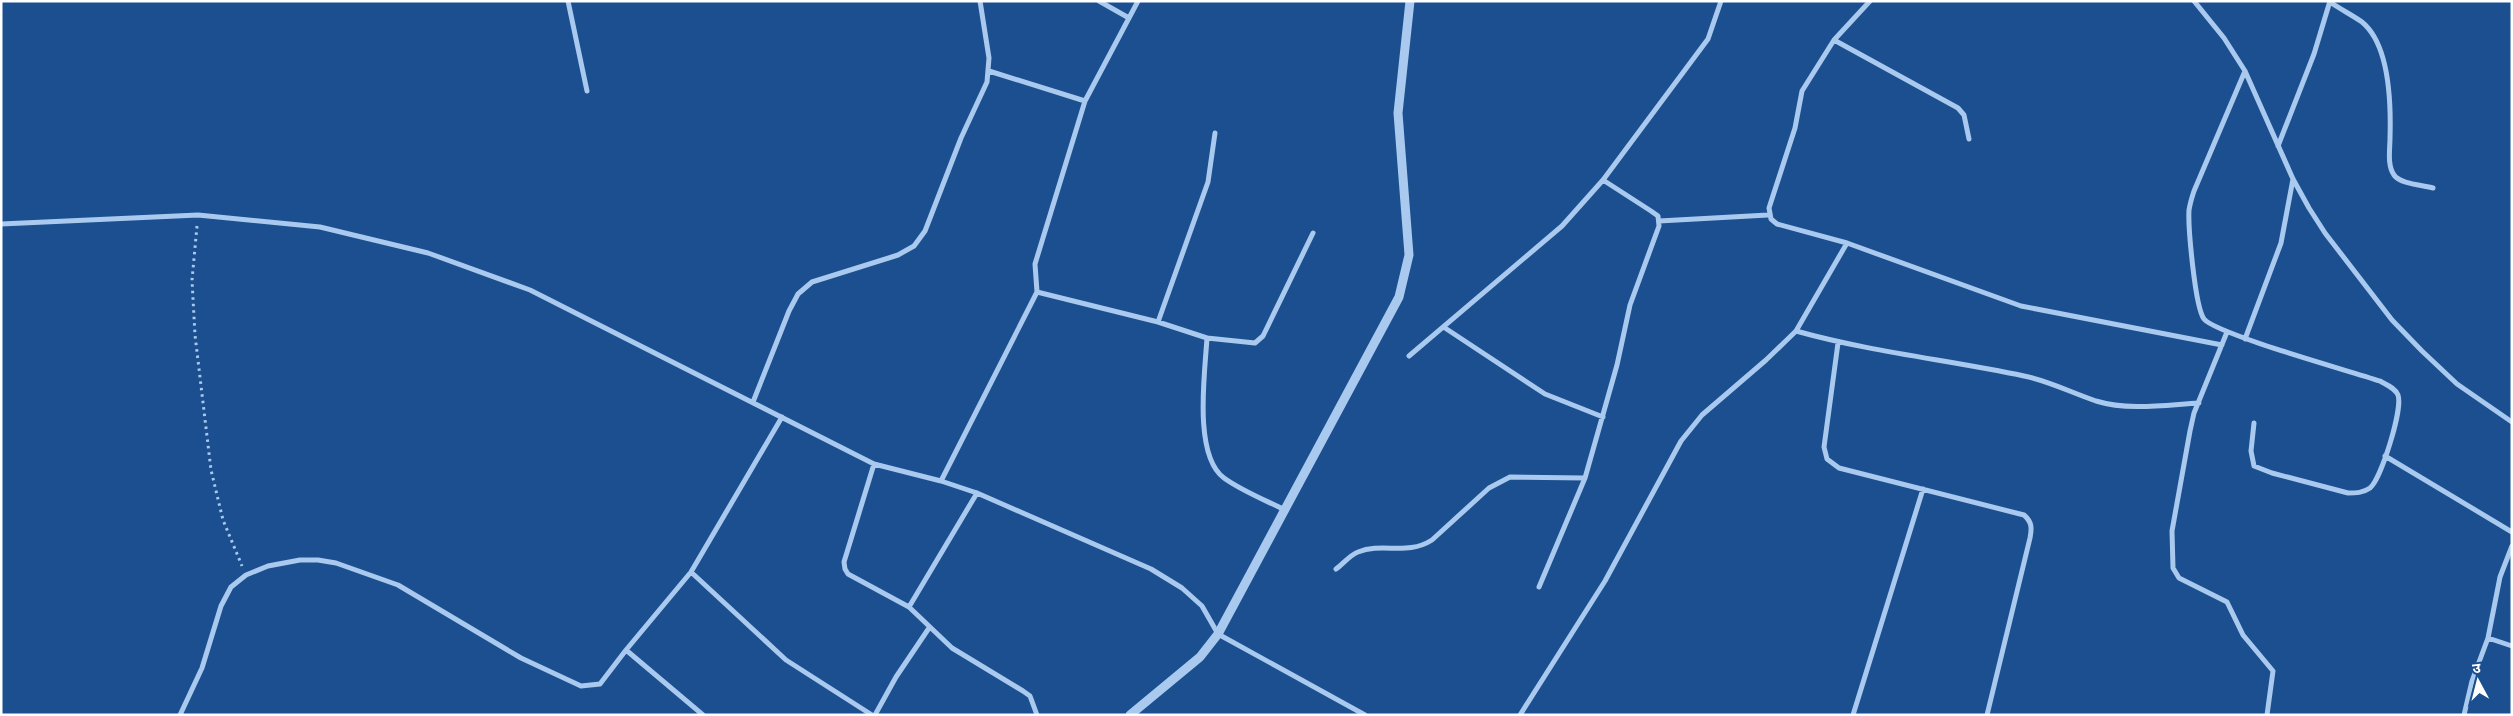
<svg xmlns="http://www.w3.org/2000/svg" width="2513" height="716" viewBox="0 0 2513 716" font-family="'PT Sans Narrow','Noto Sans Devanagari',sans-serif">
	<style>
		.lines { fill: none; stroke-linecap: round; stroke-linejoin: round }
		.path { stroke: #a9c9ee; stroke-width: 3; stroke-dasharray: 2.5 4; stroke-linecap: butt }
		.minor { stroke: #a9c9ee; stroke-width: 5 }
		.tertiary { stroke: #a9c9ee; stroke-width: 9 }
	</style>
	<rect width="100%" height="100%" fill="#1b4f8f"/>
	<g class="lines">
		<path class="path" d="M197 226 192 280 195 335 211 470 223 520 242 566"/>
		<path class="minor" d="M568 1 587 91
			M1099 1 1129 18
			M1870 1 1834 40 1802 91 1795 128 1769 208 1771 219 1777 224 1847 243 2021 306 2222 345
			M2194 1 2224 38 2245 71 2293 179 2309 208 2325 233 2392 320 2422 351 2457 384 2512 422
			M2330 2C2340 9 2352 15 2362 22 2390 45 2391 105 2390 138 2390 149 2387 165 2394 175 2400 184 2423 185 2433 188
			M1834 40 1958 108 1964 115 1969 139
			M989 71 1085 101
			M2245 71 2194 191C2192 197 2190 204 2189 210 2188 227 2195 307 2204 319 2216 334 2353 372 2380 381 2387 385 2395 388 2398 395 2403 409 2381 479 2370 488 2363 493 2356 493 2348 493L2272 473 2254 466 2251 451 2254 423
			M2278 146 2314 54 2330 1
			M1659 221 1768 215
			M1 224 198 215 320 227 428 253 530 290 874 464 941 481 977 493 1151 569 1182 588 1202 606 1218 634 1365 715
			M1037 292 1158 322 1207 338 1255 343 1263 336 1313 233
			M1158 322 1208 182 1215 133
			M1445 328 1545 394 1603 417
			M1796 331C1871 352 1948 360 2024 376 2049 381 2072 393 2096 401 2129 411 2165 405 2199 403
			M2227 332 2194 413 2190 431 2172 531 2173 568 2179 578 2227 602 2243 635 2273 671 2267 715
			M1207 338C1205 372 1193 455 1224 478 1242 491 1265 500 1285 510
			M2245 339 2281 243 2293 179
			M1838 343 1824 447 1827 459 1839 468 2024 515C2032 522 2032 528 2030 538L1987 715
			M1409 356 1562 226 1603 180 1708 39 1721 1
			M753 402 789 311 798 294 812 282 898 255 914 246 925 231 961 138 987 82 989 58 980 1
			M2385 456 2512 532
			M874 464 844 562 845 569 848 574 909 607 952 648 1023 691 1030 696 1037 715
			M941 481 1037 292 1035 264 1085 101 1138 1
			M1336 569C1343 564 1350 555 1358 552 1383 542 1407 556 1432 540L1489 488 1510 477 1585 478
			M691 572 786 660 872 715
			M1539 587 1585 478 1617 365 1630 305 1659 226 1658 216 1651 211 1603 180
			M909 607 977 493
			M2488 638 2512 646
			M626 650 703 715
			M180 715 202 668 221 606 231 587 246 575 268 566 300 560H318L336 563 398 585 521 658 581 686 600 684 626 650 691 572 782 417
			M875 715 896 677 929 628
			M1520 715 1605 581 1681 441 1702 415 1766 360 1796 331 1847 243
			M1853 715 1923 489
			M2464 715 2472 681 2488 638 2500 577 2512 546"/>
		<path class="tertiary" d="M1130 715 1200 657 1218 634 1399 297 1409 255 1398 113 1410 1"/>
	</g>
	<rect width="2513" height="716" fill="none" stroke="#ffffff" stroke-width="5"/>
	<g transform="translate(2478 681) rotate(353)" stroke="#1b4f8f" stroke-width="4" paint-order="stroke">
	<path d="M0-4L9 19L0 12L-9 19Z" fill="#ffffff"/>
	<text y="-8" font-size="14" font-weight="bold" text-anchor="middle" fill="#ffffff">उ</text>
	</g>
</svg>
